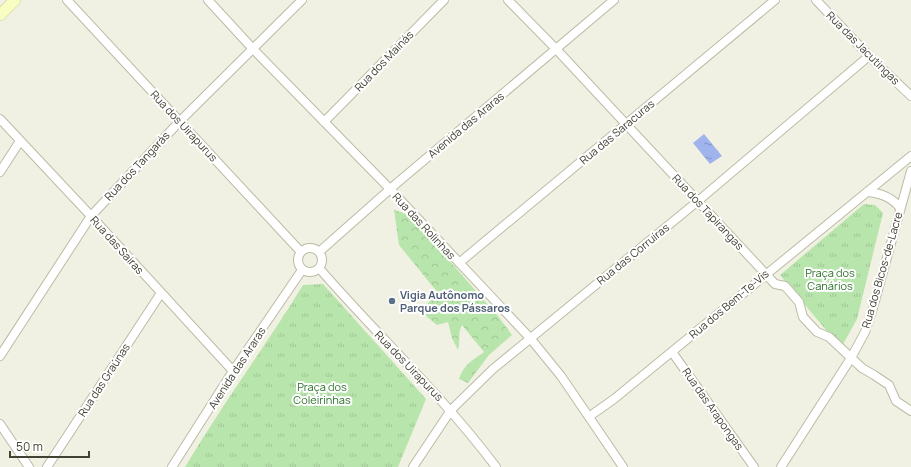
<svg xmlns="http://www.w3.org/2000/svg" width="911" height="467" viewBox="0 0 911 467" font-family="Manrope,sans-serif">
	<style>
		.forest { fill: url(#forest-crowns) }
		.park { fill: url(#park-tufts) }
		.water { fill: url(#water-ripples) }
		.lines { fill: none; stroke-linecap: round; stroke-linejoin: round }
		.minor-casing { stroke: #bcbba6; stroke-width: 10 }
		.secondary-casing { stroke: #c9cc91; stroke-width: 12 }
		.minor { stroke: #fff; stroke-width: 8 }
		.secondary { stroke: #f8fdc1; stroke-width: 11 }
		.service-dot { fill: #5c6f8a; stroke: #fff; stroke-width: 1.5 }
		.labels { text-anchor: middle; stroke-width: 4; stroke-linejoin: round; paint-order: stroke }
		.street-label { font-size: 11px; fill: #424133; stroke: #fff }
		.park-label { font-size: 11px; fill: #2d7229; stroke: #fff }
		.service-label { font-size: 11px; font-weight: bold; fill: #4e5e75; stroke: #fff; text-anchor: start }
	</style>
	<defs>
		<pattern id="forest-crowns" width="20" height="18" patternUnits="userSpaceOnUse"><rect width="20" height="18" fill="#b8e5ac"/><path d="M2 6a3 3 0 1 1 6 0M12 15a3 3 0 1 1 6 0" fill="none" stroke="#9fc694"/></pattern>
		<pattern id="park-tufts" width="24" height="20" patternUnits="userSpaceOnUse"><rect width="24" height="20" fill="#b8e5ac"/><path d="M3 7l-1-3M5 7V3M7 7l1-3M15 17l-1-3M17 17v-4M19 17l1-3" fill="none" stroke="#9fc694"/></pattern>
		<pattern id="water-ripples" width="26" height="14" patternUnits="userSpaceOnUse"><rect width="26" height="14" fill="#9fb4ed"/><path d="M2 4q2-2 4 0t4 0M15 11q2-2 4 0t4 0" fill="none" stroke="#8394c1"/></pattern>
	</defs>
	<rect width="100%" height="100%" fill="#f1f1e3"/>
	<path class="forest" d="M394 210 404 213 420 227 497 315 512 335 489 355 468 383 459 379C463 365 473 360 484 352L462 325C457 334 461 339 458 350L452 338 448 322 437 325 426 316V305L438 293 399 245Z"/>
	<path class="park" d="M864 204 875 205 883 213 857 319 841 348 780 275Z
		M323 284 426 399 398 467H185C222 405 265 347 303 285Z"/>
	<path class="water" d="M704 134 722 156 710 164 693 143Z"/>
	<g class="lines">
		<g class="minor-casing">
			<path id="minor" d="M67 0 301 252
				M208 0 253 49 390 189 530 338 561 376 623 467
				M508 0 557 50 775 284 785 286 799 302 803 317 817 332 829 337 862 368 874 375 889 385 896 401 911 411
				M816 0 869 56 911 96
				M0 119 91 216 233 371
				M324 122 444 0
				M0 172 20 141
				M867 192C881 193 892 197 900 208
				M298 260a12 12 0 1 1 24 0a12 12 0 1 1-24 0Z
				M319 252 397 183 614 0
				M459 263 775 0
				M319 268C377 335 443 396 496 467
				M672 352 754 467
				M0 356 91 216 180 121 302 0
				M590 416 614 399 911 156
				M0 424 29 467
				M47 467 161 293
				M172 467 233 371 302 270
				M413 467 451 410 493 369 698 201 869 56
				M781 467 851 358 865 332 873 308 911 171"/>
		</g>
		<g class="secondary-casing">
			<path id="secondary" d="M0 15 15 0"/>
		</g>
		<use href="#minor" class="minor"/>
		<use href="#secondary" class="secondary"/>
	</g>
	<circle class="service-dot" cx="392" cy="301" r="4"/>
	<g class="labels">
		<g class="street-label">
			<text transform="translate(863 48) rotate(45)" y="4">Rua das Jacutingas</text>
			<text transform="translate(384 61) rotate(-46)" y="4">Rua dos Mainás</text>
			<text transform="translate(466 125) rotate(-40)" y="4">Avenida das Araras</text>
			<text transform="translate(184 126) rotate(47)" y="4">Rua dos Uirapurus</text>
			<text transform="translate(617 132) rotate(-40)" y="4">Rua das Saracuras</text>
			<text transform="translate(137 166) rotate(-47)" y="4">Rua dos Tangarás</text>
			<text transform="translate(708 212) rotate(47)" y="4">Rua dos Tapirangas</text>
			<text transform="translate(424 226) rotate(47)" y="4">Rua das Rolinhas</text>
			<text transform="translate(117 245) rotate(48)" y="4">Rua das Sairas</text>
			<text transform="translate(633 254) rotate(-39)" y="4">Rua das Corruíras</text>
			<text transform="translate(882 270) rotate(-74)" y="4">Rua dos Bicos-de-Lacre</text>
			<text transform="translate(729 304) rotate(-40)" y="4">Rua dos Bem-Te-Vis</text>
			<text transform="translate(409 366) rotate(46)" y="4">Rua dos Uirapurus</text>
			<text transform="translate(237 368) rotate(-57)" y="4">Avenida das Araras</text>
			<text transform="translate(104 380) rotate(-57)" y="4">Rua das Graúnas</text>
			<text transform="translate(713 409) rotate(55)" y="4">Rua das Arapongas</text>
		</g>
		<g class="park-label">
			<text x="830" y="277">Praça dos<tspan x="830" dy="13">Canários</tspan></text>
			<text x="322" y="391">Praça dos<tspan x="322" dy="13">Coleirinhas</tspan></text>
		</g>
		<g class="service-label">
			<text x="400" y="299">Vigia Autônomo<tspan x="400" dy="13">Parque dos Pássaros</tspan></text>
		</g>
	</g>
	<path d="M10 451v6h79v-6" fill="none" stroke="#424133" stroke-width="2"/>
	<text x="16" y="451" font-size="12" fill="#424133" stroke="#ffffff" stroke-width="3" paint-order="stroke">50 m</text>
</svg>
